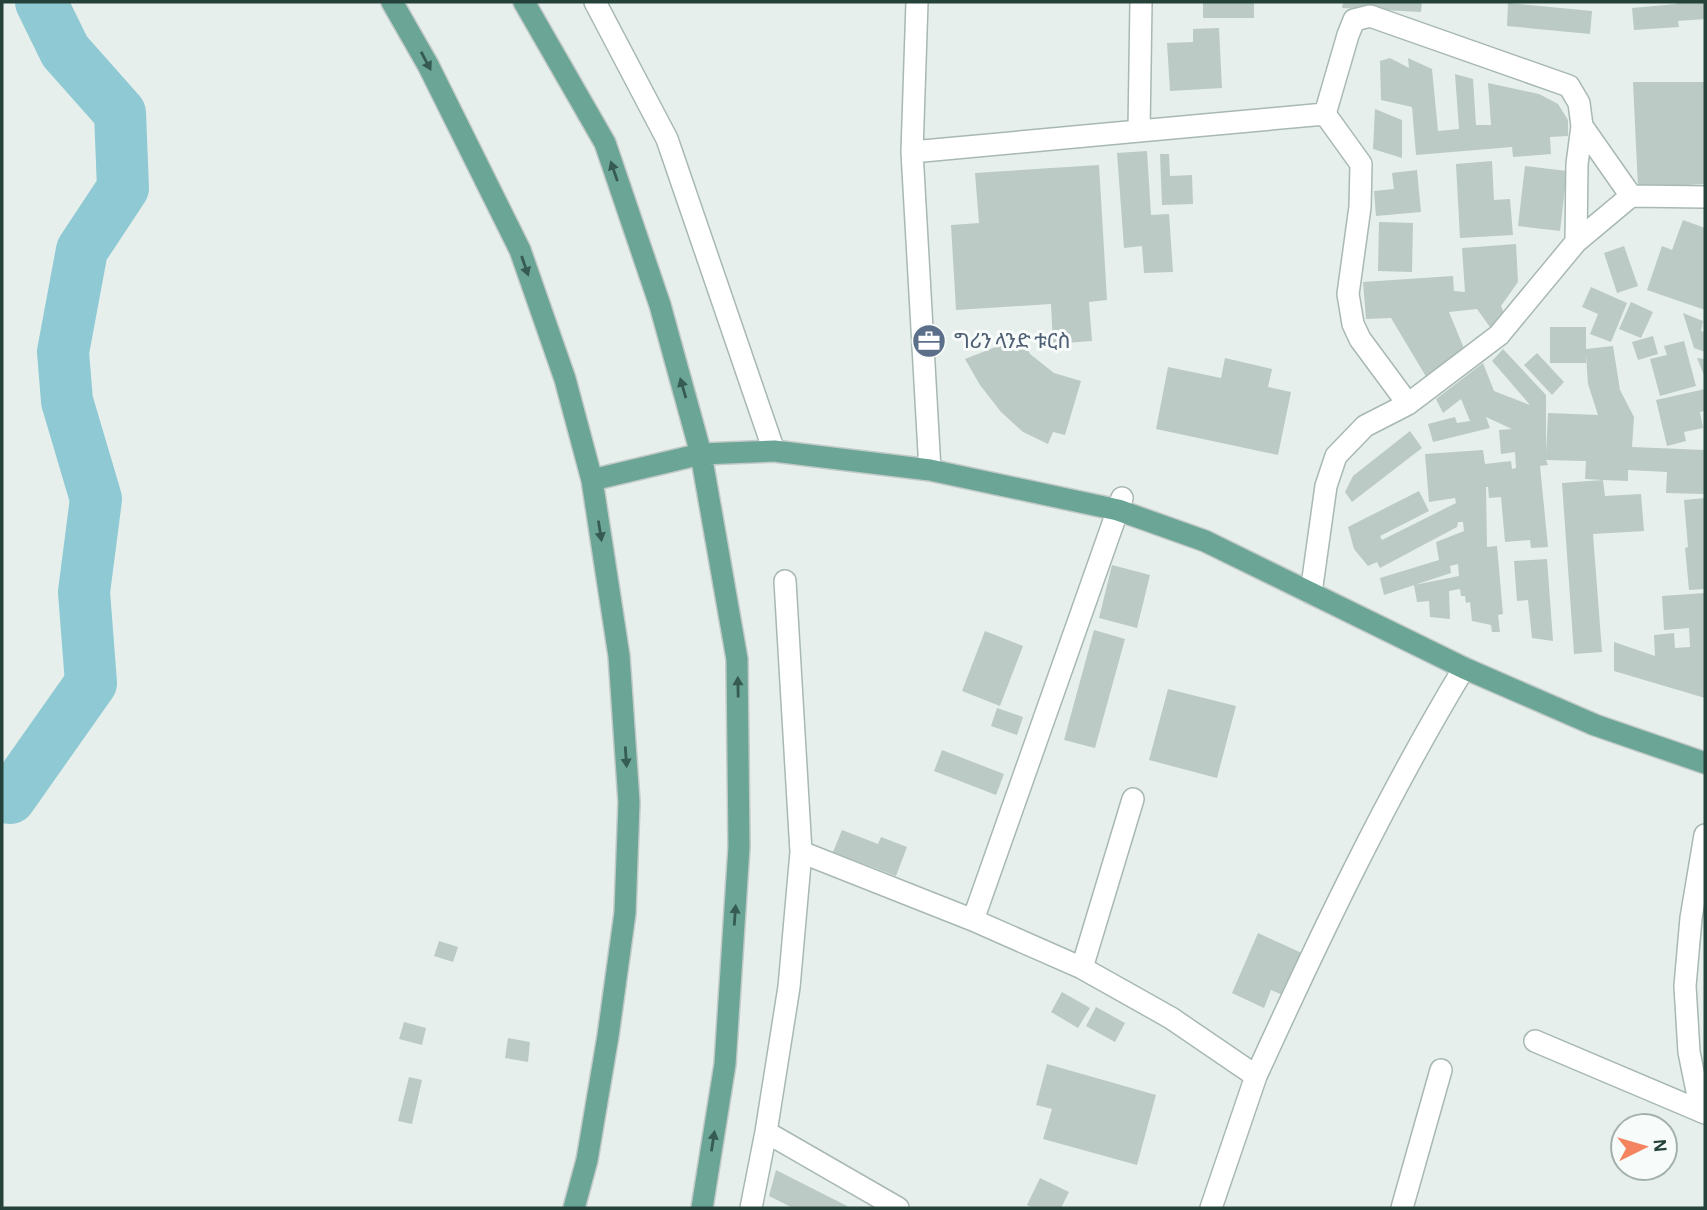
<svg xmlns="http://www.w3.org/2000/svg" width="1707" height="1210" viewBox="0 0 1707 1210" font-family="'Alegreya Sans','Noto Sans Ethiopic',sans-serif">
	<style>
		.lines { fill: none; stroke-linecap: round; stroke-linejoin: round }
		.river { stroke: #8ec9d4; stroke-width: 52 }
		.building { fill: #bbcac4 }
		.minor-casing { stroke: #a8b8b2; stroke-width: 24 }
		.major-casing { stroke: #c2cac8; stroke-width: 24 }
		.minor { stroke: #fff; stroke-width: 21 }
		.major { stroke: #6aa596; stroke-width: 21 }
		.oneway { fill: #365b51 }
		.labels { text-anchor: middle; stroke-width: 6; stroke-linejoin: round; paint-order: stroke }
		.service-label { font-size: 21px; fill: #4e5e75; stroke: #f7fbf9; text-anchor: start }
	</style>
	<rect width="100%" height="100%" fill="#e6efeb"/>
	<g class="lines">
		<path class="river" d="M2 794 10 798 91 683 84 592 96 499 67 401 63 352 82 250 123 188 120 113 65 51 41 2"/>
	</g>
	<path class="building" d="M1203 2H1254V18H1203Z
		M1343 2H1422L1421 12 1342 8Z
		M1676 2H1705V19L1678 21 1679 27 1634 30 1632 8 1676 4Z
		M1508 3 1592 11 1590 34 1507 26Z
		M1219 28 1222 88 1170 91 1167 43 1193 42V29Z
		M1390 58 1409 68 1408 58 1432 69 1438 131 1459 129 1455 74 1473 79 1476 125H1491L1488 83 1539 94 1558 104 1568 120V136L1550 137 1551 154 1513 157 1512 147 1416 155 1412 107 1381 100 1380 61Z
		M1633 82H1705V184L1638 188Z
		M1375 109 1402 120V158L1373 149Z
		M1147 151 1151 215 1169 214 1173 272 1144 273 1142 246 1124 248 1117 153Z
		M1160 154H1169L1170 176 1192 175 1193 204 1162 205Z
		M1492 161 1494 200 1510 199 1513 235 1460 238 1456 164Z
		M1099 165 1107 300 1089 302 1092 341 1053 344 1051 304 956 310 951 225 979 223 975 173Z
		M1525 166 1567 171 1560 231 1518 226Z
		M1417 170 1421 212 1376 216 1374 191 1394 189 1392 173Z
		M1683 220 1705 228V310L1647 290 1662 246 1672 250Z
		M1379 222 1413 223 1412 272 1378 271Z
		M1516 244 1518 282 1501 306 1506 318 1492 330 1477 309 1449 312 1465 351 1428 380 1391 318 1366 319 1363 282 1453 276 1454 291 1465 292 1462 248Z
		M1624 246 1638 286 1617 293 1604 253Z
		M1591 287 1627 303 1611 342 1590 334 1598 314 1582 307Z
		M1631 302 1653 312 1641 338 1619 329Z
		M1683 313 1703 321 1701 331 1705 332V352L1694 348Z
		M1550 327H1586V349L1613 346 1620 390 1634 417 1632 447 1705 450V494L1666 493 1667 472 1628 470V481L1603 480 1605 496 1641 494 1644 531 1593 534 1602 652 1574 654 1562 483 1603 480 1585 479 1586 461 1546 460 1548 465 1540 466 1548 547 1531 548 1530 540 1505 542 1501 497 1489 498 1488 487H1486L1487 547 1497 546 1503 614 1498 615 1500 632H1492L1491 625 1472 621 1470 602 1466 603 1465 596H1461L1460 589 1449 591 1450 619 1430 617 1429 601 1417 602 1414 585 1459 576 1458 564 1450 566 1451 573 1384 595 1380 578 1439 560 1436 542 1464 531 1463 522H1458L1457 527 1380 568 1377 562 1368 566 1354 549 1348 527 1419 491 1429 511 1380 536 1382 540 1456 503 1455 498 1429 502 1425 454 1483 450 1485 464 1511 461 1512 469 1516 468 1515 452 1501 454 1499 430 1512 429 1486 417 1490 428 1433 442 1428 424 1455 417 1457 423 1470 421 1461 399 1443 413 1436 399 1483 363 1494 391 1530 405 1492 361 1503 349 1546 395V453L1548 413 1598 415 1588 384 1586 355V363H1550Z
		M1653 336 1658 354 1638 360 1632 342Z
		M1021 337 1030 354 1054 373 1081 381 1065 435 1053 432 1048 444 1023 432 1001 412 980 385 965 359Z
		M1684 341 1696 386 1660 396 1650 359 1667 355 1664 346Z
		M1537 353 1564 382 1552 395 1524 365Z
		M1225 358 1272 369 1268 387 1291 392 1278 455 1156 429 1168 367 1221 378Z
		M1697 358 1705 359V378Z
		M1705 389V411L1700 412 1703 428 1684 432 1686 441 1667 446 1656 400Z
		M1410 431 1422 448 1352 502 1345 492 1353 476Z
		M1705 498V589L1689 590 1685 548 1688 547 1684 500Z
		M1547 559 1553 641 1532 638 1528 600 1517 601 1514 561Z
		M1112 565 1150 575 1137 628 1099 618Z
		M1705 593V698L1614 671V642L1655 656 1654 635 1674 633 1675 648 1690 647 1689 628 1664 630 1662 596Z
		M1094 630 1125 639 1095 748 1064 740Z
		M985 631 1023 646 1000 706 962 691Z
		M1168 689 1236 706 1217 778 1149 760Z
		M997 708 1023 717 1017 735 991 726Z
		M942 750 1004 774 996 795 934 771Z
		M842 830 878 844 881 837 907 847 896 876 833 852Z
		M1258 933 1304 954 1285 996 1271 990 1264 1008 1232 993Z
		M439 941 458 947 453 962 434 956Z
		M1062 992 1090 1008 1078 1028 1051 1012Z
		M1096 1007 1125 1023 1115 1042 1086 1026Z
		M404 1022 426 1028 422 1045 399 1039Z
		M508 1038 530 1042 528 1062 505 1058Z
		M1047 1064 1156 1095 1137 1165 1043 1139 1052 1109 1036 1105Z
		M409 1077 422 1080 412 1124 398 1121Z
		M776 1170 851 1208H793L769 1196Z
		M1040 1178 1069 1192 1061 1208H1033L1027 1205Z"/>
	<g class="lines">
		<g class="minor-casing">
			<path id="minor" d="M595 2 667 139 774 451
				M917 2 912 152 930 470
				M1325 114 1361 164 1360 207 1348 294 1353 324 1360 339 1408 404
				M1582 126 1631 196
				M1139 131 1325 114 1348 35 1354 20 1370 16 1569 86 1579 103 1582 126 1577 164 1576 242 1499 335 1408 404 1365 426 1336 456 1326 486 1311 593
				M912 152 1139 131 1141 2
				M1576 242 1631 196 1705 197
				M801 852 973 920 1122 498
				M973 920 1082 968 1171 1018 1256 1076C1320 936 1385 799 1464 668
				M1082 968 1133 799
				M1535 1041 1705 1113
				M1701 1111 1689 1052 1685 986 1691 918 1705 835
				M766 1132 898 1208
				M751 1208 766 1132 789 987 801 852 785 581
				M1211 1208 1256 1076
				M1402 1208 1441 1070"/>
		</g>
		<g class="major-casing">
			<path id="major" d="M392 2 428 65 520 250 565 379 592 480 619 656 629 802 625 913 608 1036 587 1160 574 1208
				M524 2 605 143 660 305 701 454 737 659 739 847 725 1064 702 1208
				M592 480 701 454 774 451 930 470 1118 510 1205 541 1464 668 1595 725 1705 763"/>
		</g>
		<use href="#minor" class="minor"/>
		<use href="#major" class="major"/>
	</g>
	<defs><path id="oneway-solid" d="M-6-.8H1V-3.2L6.5 0L1 3.2V.8H-6Z" transform="scale(1.75)"/></defs>
	<g class="oneway">
		<use href="#oneway-solid" transform="translate(426 61) rotate(62)"/>
		<use href="#oneway-solid" transform="translate(614 171) rotate(-109)"/>
		<use href="#oneway-solid" transform="translate(525 266) rotate(71)"/>
		<use href="#oneway-solid" transform="translate(683 388) rotate(-106)"/>
		<use href="#oneway-solid" transform="translate(600 531) rotate(81)"/>
		<use href="#oneway-solid" transform="translate(738 687) rotate(-91)"/>
		<use href="#oneway-solid" transform="translate(626 757) rotate(86)"/>
		<use href="#oneway-solid" transform="translate(735 915) rotate(-86)"/>
		<use href="#oneway-solid" transform="translate(713 1141) rotate(-81)"/>
	</g>
	<defs>
		<g id="office-disc" transform="scale(1.75)"><circle r="9.5" fill="#5c6f8a" stroke="#f7fbf9"/><path d="M-6-3h4V-5.5h4V-3h4V5H-6ZM-1-4.5V-3h2v-1.5ZM-6 0V1H6V0Z" fill="#fff"/></g>
	</defs>
	<g fill-rule="evenodd">
		<use href="#office-disc" x="929" y="341"/>
	</g>
	<g class="labels">
		<g class="service-label">
			<text x="954" y="348">ግሪን ላንድ ቱርስ</text>
		</g>
	</g>
	<rect width="1707" height="1210" fill="none" stroke="#24423a" stroke-width="7"/>
	<g transform="translate(1644 1147) rotate(85)"><circle r="33" fill="#f7fbf9" stroke="#a3b1ad" stroke-width="2"/>
	<path d="M0-5L12 26L0 18L-12 26Z" fill="#f4845f"/>
	<text y="-10" font-size="19" font-weight="bold" text-anchor="middle" fill="#24423a">N</text>
	</g>
</svg>
